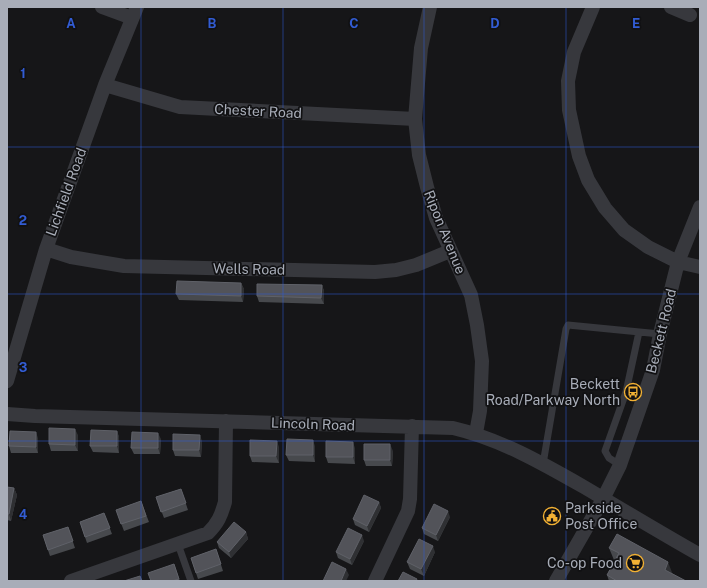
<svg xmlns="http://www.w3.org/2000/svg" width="707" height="588" viewBox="0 0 707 588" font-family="'Public Sans',sans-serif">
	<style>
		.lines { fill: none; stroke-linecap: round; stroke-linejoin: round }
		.service { stroke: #37383d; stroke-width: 7 }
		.minor { stroke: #37383d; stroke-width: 14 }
		.wall { fill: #47494d }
		.shaded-wall { fill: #2f3033 }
		.building { fill: #525359; stroke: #5f6168 }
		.grid { fill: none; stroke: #325cd3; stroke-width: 1; stroke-opacity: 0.55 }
		.labels { text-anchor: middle; stroke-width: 3.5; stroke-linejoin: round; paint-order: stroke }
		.street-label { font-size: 14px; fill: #a8adb8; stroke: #111113 }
		.poi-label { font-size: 14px; fill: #a8adb8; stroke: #111113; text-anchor: end }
		.grid-label { font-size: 13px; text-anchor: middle; font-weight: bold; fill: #325cd3; stroke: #111113; stroke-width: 3.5; stroke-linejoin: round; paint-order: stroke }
	</style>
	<rect width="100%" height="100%" fill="#161618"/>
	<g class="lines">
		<path class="service" d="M543 464 566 329 568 325 660 334
			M620 465 609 458 605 451 626 392 639 332
			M178 544 191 581"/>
		<path class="minor" d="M102 7 132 18
			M430 7 421 48 415 119 419 155 427 187 436 218 471 295 477 325 482 361 480 411 476 433
			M593 7 574 52 568 81 569 110 579 156 588 180 605 208 624 230 648 247 678 262 700 267
			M671 7 690 15
			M105 85 180 107 415 119
			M46 249 71 257 124 266 375 272 396 270 416 265 450 251
			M7 381 46 249 105 85 137 7
			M7 414 35 416 453 428C500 439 542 463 584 487 623 510 661 533 700 555
			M71 581 208 533C218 523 221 516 225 502L226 421
			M375 581 408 511 410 499 412 426
			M556 581 603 499 620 465 653 370 660 334 678 262 700 207"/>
	</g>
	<path class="wall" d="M241 283 244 289 243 302 179 300 176 294Z
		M322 285 324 291V304L259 302 257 296Z
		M117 431 119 437V453L93 452 90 446Z
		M78 435V451H51L49 444Z
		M38 438V453H11L9 446Z
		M161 439 160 454H134L131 448Z
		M202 441 201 457 175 456 173 450Z
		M315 446V462L289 461 286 455Z
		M279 447V463L252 462 250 456Z
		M355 448V464L328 463 326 457Z
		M393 451 392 466H366L364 460Z
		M7 487 14 488 17 495 11 521 7 520Z
		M181 489 188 510 164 518 156 497Z
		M141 501 149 522 124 531 116 510Z
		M379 502 381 508 369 532 355 525 353 519Z
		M104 513 112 534 87 543 80 522Z
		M450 517 438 541 424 534 422 528Z
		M68 527 75 548 50 556 43 535Z
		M246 532 248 539 231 558 219 548 217 542Z
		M364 541 352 565 338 558 336 552Z
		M609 548 673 574 686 581H609L607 575 615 561 614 560Z
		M216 549 223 571 198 579 191 558Z
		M435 552 424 576 410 569 407 562Z
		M174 564 180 581H151Z"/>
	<path class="shaded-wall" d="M241 283 244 289 243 302 241 296Z
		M322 285 324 291V304L321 298Z
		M75 429 78 435V451L75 445Z
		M117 431 119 437V453L117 446Z
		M36 432 38 438V453L36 447Z
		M158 433 161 439 160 454 158 448Z
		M200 435 202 441 201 457 199 450Z
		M313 440 315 446V462L313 455Z
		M277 441 279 447V463L276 456Z
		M353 442 355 448V464L353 457Z
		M390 444 393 451 392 466 390 460Z
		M14 488 17 495 11 521 9 514Z
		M379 502 381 508 369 532 367 526Z
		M448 511 450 517 438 541 436 535Z
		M246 532 248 539 231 558 229 552Z
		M362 535 364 541 352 565 350 559Z
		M433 546 435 552 424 576 421 569Z
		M668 562 673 575 665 570Z
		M346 569 349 575 346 581H341Z"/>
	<path class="building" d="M177 281 241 283V296L176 294Z
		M257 284 322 285 321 298 257 296Z
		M49 428 75 429V445L49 444Z
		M91 430 117 431V446H90Z
		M10 431 36 432V447L9 446Z
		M132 432 158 433V448H131Z
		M173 434 200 435 199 450H173Z
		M287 439 313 440V455H286Z
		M250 440 277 441 276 456H250Z
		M326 441 353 442V457H326Z
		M364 444H390V460H364Z
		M7 487 14 488 9 514H7Z
		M181 489 186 503 161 512 156 497Z
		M364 495 379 502 367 526 353 519Z
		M141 501 146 516 121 524 116 510Z
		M434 504 448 511 436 535 422 528Z
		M104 513 110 528 85 537 80 522Z
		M234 522 246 532 229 552 217 542Z
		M68 527 73 541 48 550 43 535Z
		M348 528 362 535 350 559 336 552Z
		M617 534 668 562 665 570 686 581H617L607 575 619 553 609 548Z
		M419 539 433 546 421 569 407 562Z
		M216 549 221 564 196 573 191 558Z
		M332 562 346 569 341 581H323Z
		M174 564 179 579 172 581H151L148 573Z
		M403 572 417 579 416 581H398Z
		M140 576 142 581H124Z"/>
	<path class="grid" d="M141 7V581M283 7V581M424 7V581M566 7V581M7 147H700M7 294H700M7 441H700"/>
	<defs>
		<g id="bus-ring" transform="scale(0.9)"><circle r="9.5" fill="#111113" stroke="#f2b134" stroke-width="1.5"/><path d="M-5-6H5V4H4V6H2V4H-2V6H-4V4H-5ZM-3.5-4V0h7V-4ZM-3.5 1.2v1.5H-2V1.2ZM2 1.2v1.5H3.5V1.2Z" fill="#f2b134"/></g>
		<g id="civic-ring" transform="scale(0.9)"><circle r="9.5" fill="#111113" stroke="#f2b134" stroke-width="1.5"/><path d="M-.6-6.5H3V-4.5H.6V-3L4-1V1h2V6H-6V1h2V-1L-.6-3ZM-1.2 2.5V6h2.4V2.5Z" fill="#f2b134"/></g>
		<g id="supermarket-ring" transform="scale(0.9)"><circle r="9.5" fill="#111113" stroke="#f2b134" stroke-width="1.5"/><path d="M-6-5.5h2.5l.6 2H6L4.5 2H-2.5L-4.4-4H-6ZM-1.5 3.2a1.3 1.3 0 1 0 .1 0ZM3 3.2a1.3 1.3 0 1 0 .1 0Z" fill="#f2b134"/></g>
	</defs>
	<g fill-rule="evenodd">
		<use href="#bus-ring" x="633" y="392"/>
		<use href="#civic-ring" x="552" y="516"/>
		<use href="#supermarket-ring" x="635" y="563"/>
	</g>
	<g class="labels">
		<g class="street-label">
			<text transform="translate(258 111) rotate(3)" y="5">Chester Road</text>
			<text transform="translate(66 192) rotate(-70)" y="5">Lichfield Road</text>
			<text transform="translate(445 232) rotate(68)" y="5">Ripon Avenue</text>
			<text transform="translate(249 269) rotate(1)" y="5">Wells Road</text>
			<text transform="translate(661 331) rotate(-76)" y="5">Beckett Road</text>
			<text transform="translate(313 424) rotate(2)" y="5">Lincoln Road</text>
		</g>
		<g class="poi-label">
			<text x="620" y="389">Beckett<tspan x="620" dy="16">Road/Parkway North</tspan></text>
			<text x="565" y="513" text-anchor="start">Parkside<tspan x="565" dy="16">Post Office</tspan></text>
			<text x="622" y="568">Co-op Food</text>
		</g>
	</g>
	<g class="grid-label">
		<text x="71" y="28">A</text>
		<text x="212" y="28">B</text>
		<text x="354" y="28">C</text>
		<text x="495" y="28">D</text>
		<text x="636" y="28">E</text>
		<text x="23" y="78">1</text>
		<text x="23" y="225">2</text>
		<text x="23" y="372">3</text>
		<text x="23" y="519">4</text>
	</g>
	<rect width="707" height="588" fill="none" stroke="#a8adb8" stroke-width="16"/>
</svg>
